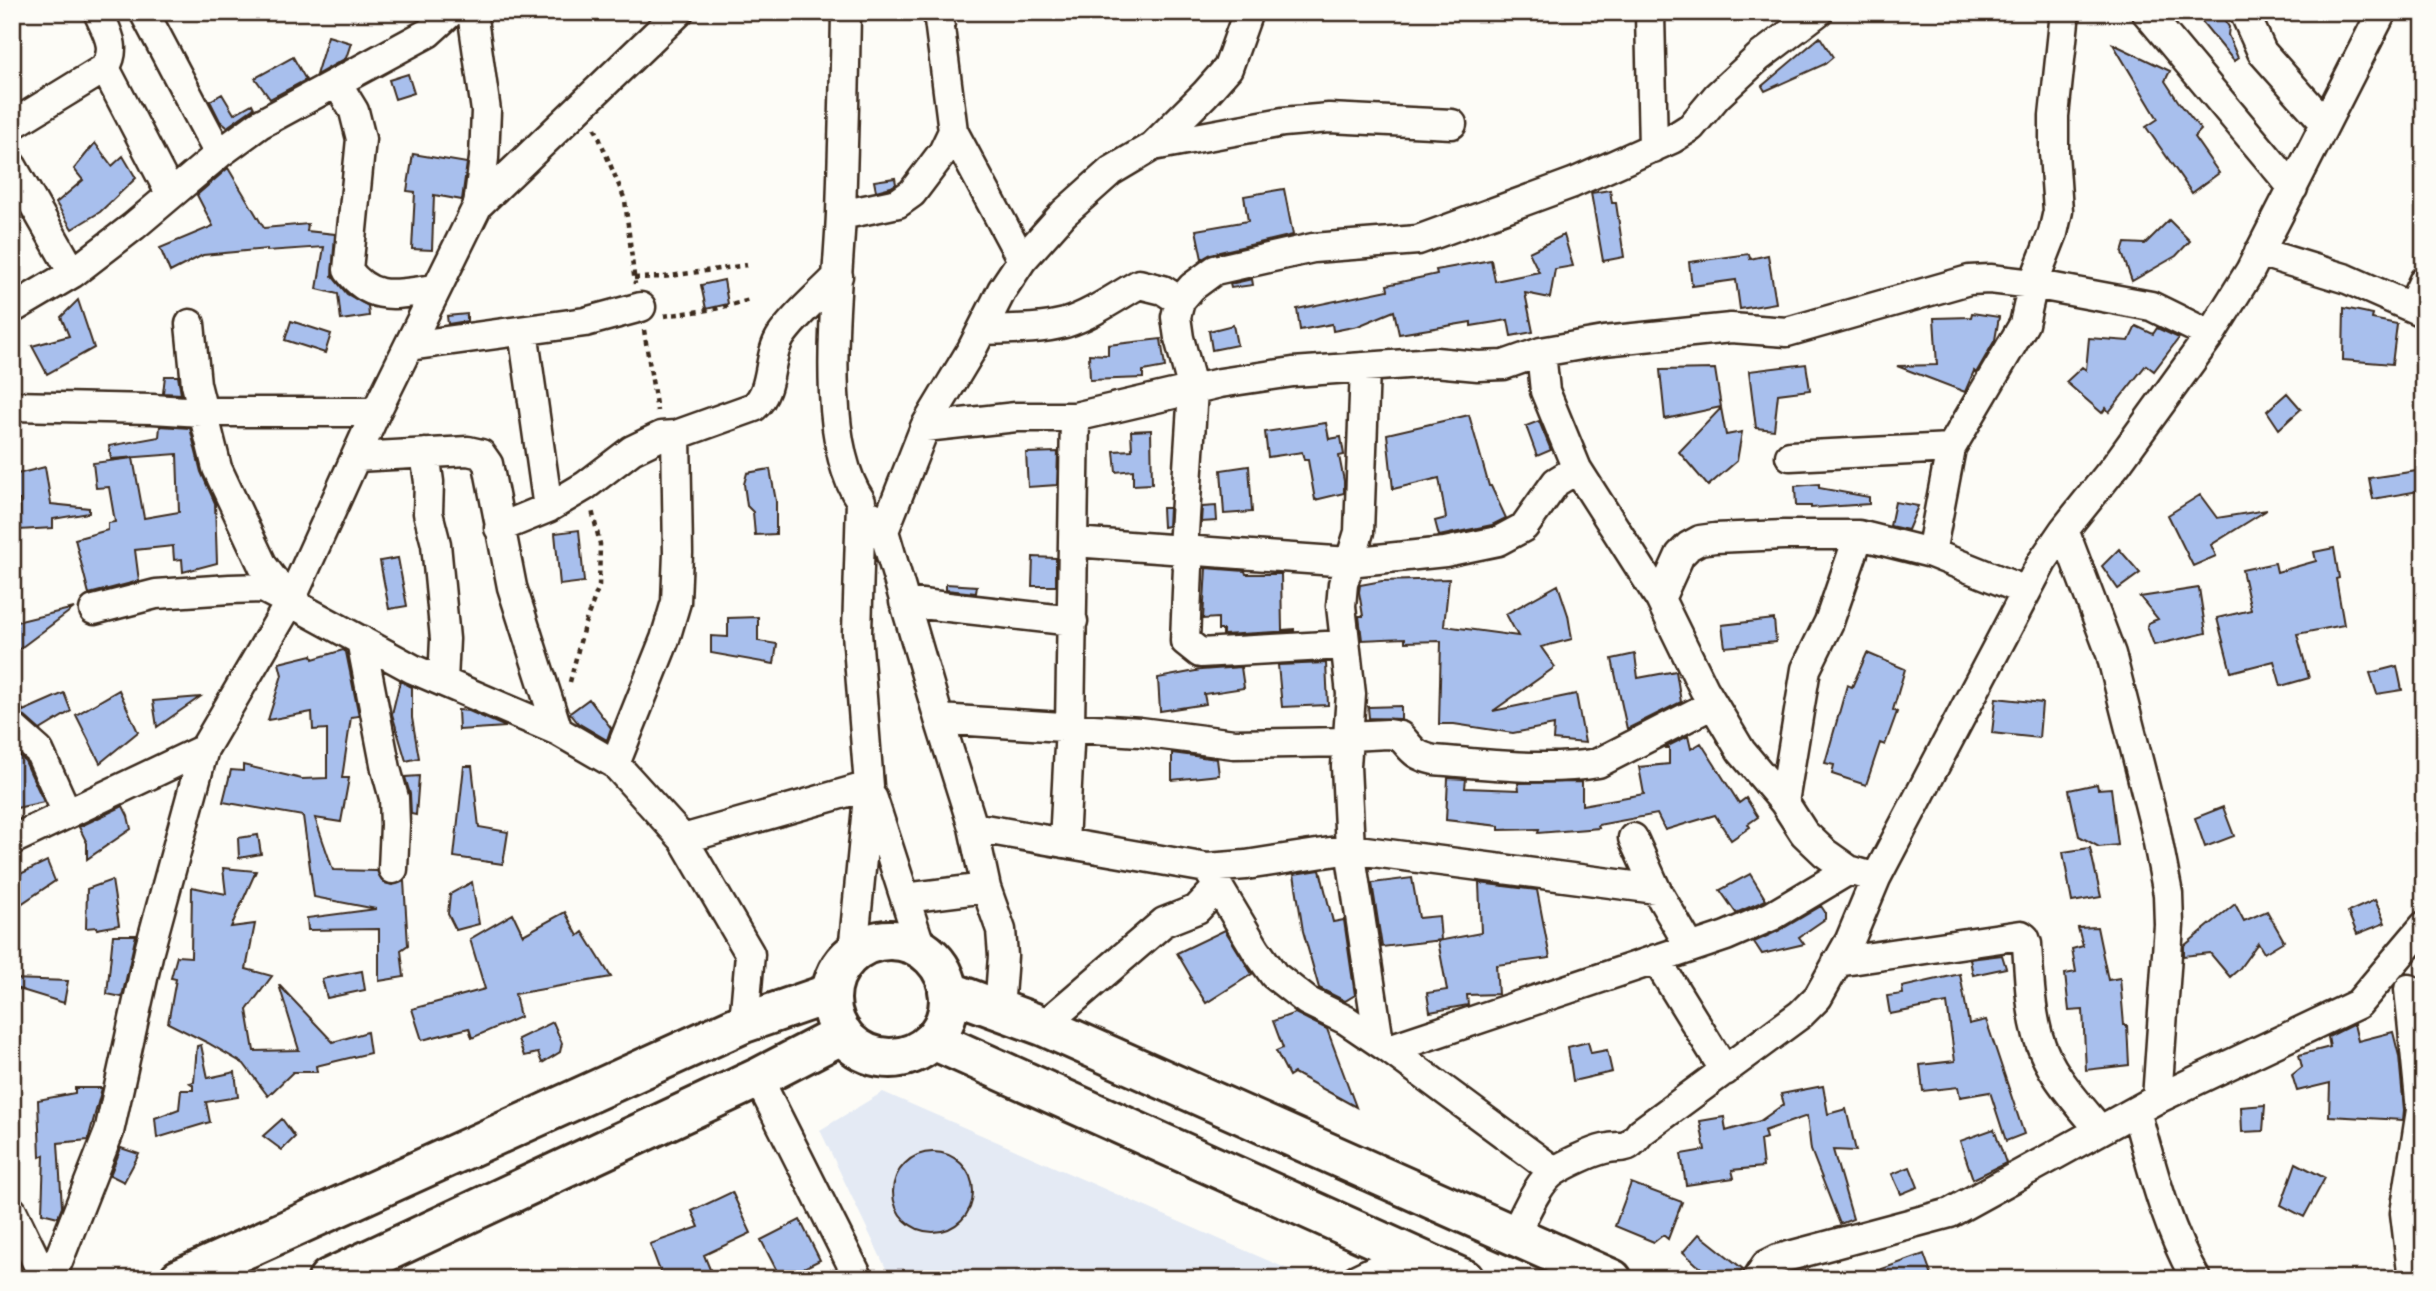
<svg xmlns="http://www.w3.org/2000/svg" width="2436" height="1291" viewBox="0 0 2436 1291" font-family="Sriracha,sans-serif">
	<style>
		.built { fill: #e4eaf4 }
		.building { fill: #a8bfed; stroke: #3b2a1e; stroke-width: 2 }
		.lines { fill: none; stroke-linecap: round; stroke-linejoin: round }
		.minor-casing { stroke: #3b2a1e; stroke-width: 33 }
		.secondary-casing { stroke: #3b2a1e; stroke-width: 44 }
		.path { stroke: #3b2a1e; stroke-width: 4.5; stroke-dasharray: 5 5; stroke-linecap: butt }
		.minor { stroke: #fdfcf7; stroke-width: 28 }
		.secondary { stroke: #fdfcf7; stroke-width: 38 }
	</style>
	<rect width="100%" height="100%" fill="#fdfcf7"/>
	<filter id="ink" filterUnits="userSpaceOnUse"><feTurbulence type="fractalNoise" baseFrequency=".0143" numOctaves="2"/><feDisplacementMap in="SourceGraphic" scale="14" xChannelSelector="R" yChannelSelector="G"/><feConvolveMatrix kernelMatrix="1 2 1 2 8 2 1 2 1" color-interpolation-filters="sRGB"/></filter>
	<g filter="url(#ink)">
		<path class="built" d="M883 1092 1306 1277 1307 1279H891L820 1130Z"/>
		<path class="building" d="M2194 12H2219L2229 27 2228 35 2238 58 2234 61Z
			M328 36 351 43 346 58 316 75Z
			M1820 37 1833 57 1825 64 1765 91 1762 86Z
			M2113 44 2170 71 2165 81 2178 101 2201 130 2194 137 2219 173 2192 193 2146 127 2158 119Z
			M293 57 306 80 270 99 255 78Z
			M408 74 414 93 395 99 389 80Z
			M222 94 234 114 252 104 254 108 227 127 220 121 210 101Z
			M95 143 112 166 123 156 136 178 100 212 72 229 56 203 83 180 74 169Z
			M413 154 467 163 462 200 434 195 432 250 412 249 415 192 407 191Z
			M228 168 264 228 308 224 307 231 335 234 332 276 347 294 368 306 369 316 341 320 338 294 317 289 324 247 267 251V249L203 255 170 272 160 248 213 226 197 195Z
			M895 178 896 184 891 187 876 191 874 181Z
			M1284 189 1293 235 1211 254 1202 259 1196 230 1248 221 1244 196Z
			M1610 190 1612 203H1616L1624 257 1603 261 1591 193Z
			M2169 220 2190 241 2176 256 2132 281 2122 253 2125 243 2145 244Z
			M1564 235 1573 266 1555 269 1550 298 1525 293 1533 332 1511 336 1508 320 1471 326V322L1399 334 1394 311 1358 326 1333 331 1332 324 1300 330 1297 309 1388 290 1387 285 1437 274 1436 270 1491 260 1495 281 1539 272 1529 252Z
			M1749 254 1750 259 1768 255 1776 303 1740 309 1736 280 1692 286 1689 262Z
			M1252 279 1253 285 1231 288 1230 284Z
			M724 280 728 304 706 309 701 285Z
			M78 300 94 348 47 374 32 346 69 336 61 317Z
			M2344 308 2373 314 2372 319 2397 324 2392 364 2343 360Z
			M1972 313 1999 317 1995 340 1976 373 1974 371 1965 392 1897 366 1937 365 1934 318 1971 317Z
			M467 314V321L448 324 447 316Z
			M291 321 331 334 325 353 285 340Z
			M1233 325 1237 345 1212 350 1209 331Z
			M2136 326 2153 334 2157 328 2179 338 2154 371 2146 365 2109 412 2106 408 2102 413 2066 382 2082 367 2086 370 2089 338 2129 341Z
			M1161 339 1165 367 1143 371V378L1090 380 1089 354 1108 355V345Z
			M1806 364 1810 390 1778 394 1774 430 1756 428 1749 371Z
			M1715 369 1721 407 1665 419 1660 370Z
			M165 376H178L181 394 163 393Z
			M2287 393 2301 409 2279 429 2267 411Z
			M1721 408 1726 435 1742 432 1737 461 1708 486 1679 452Z
			M1469 415 1489 486H1491L1506 518 1492 525 1439 536 1435 521 1446 518 1439 478 1393 489 1387 434Z
			M1539 421 1551 450 1537 456 1526 426Z
			M1326 423 1329 439 1341 437 1344 455 1339 456 1344 481V493L1315 500 1308 460H1304L1302 452 1268 457 1265 432Z
			M160 426 190 428 201 472 215 503 217 563 183 572 182 559 174 560 173 546 135 550 139 581 89 594 75 539 108 530V523L115 522 109 487 96 488 93 463 133 458 144 518 179 512 177 454 111 459 109 446 159 437Z
			M1151 430 1152 484 1133 485V470L1116 472 1114 451 1132 450 1131 431Z
			M1058 452 1057 485 1028 487 1026 453Z
			M1249 466 1252 512 1224 514 1221 470Z
			M45 467 51 504 89 508V513L53 519V528L19 530 20 500H13V475Z
			M770 469 776 501V534L755 535 753 512 747 506 744 484 747 473Z
			M2417 471 2419 491 2373 499 2369 478Z
			M1819 484V488L1869 497V504L1811 508V506H1796L1795 486Z
			M2200 495 2217 518 2267 510 2211 545 2216 556 2193 566 2168 515Z
			M1895 502 1918 506 1908 530 1890 526Z
			M1216 506 1217 521 1201 522 1202 507Z
			M1162 508H1169L1168 526 1163 527Z
			M579 530 584 582 560 585 555 533Z
			M2334 548 2339 578 2336 579 2344 625 2297 634 2309 678 2281 686 2274 661 2231 672 2217 618 2251 610 2242 570 2275 563 2277 572 2316 561 2314 552Z
			M2119 549 2140 573 2118 589 2102 566Z
			M1033 557 1056 558V586H1032Z
			M398 558 407 606 389 609 380 561Z
			M1206 568 1245 571 1246 574H1281L1282 630 1294 629V631L1223 635V630H1218V618L1203 619Z
			M1449 579 1444 626 1518 636 1506 614 1558 585 1568 615 1572 639 1541 647 1555 667 1493 711 1576 694 1585 743 1553 740 1554 725 1513 733 1454 724H1439L1441 641 1405 642V638L1362 640 1359 616H1363L1359 592 1360 585 1382 581Z
			M946 584 977 586 976 593 946 590Z
			M2199 588 2206 633 2154 645 2147 626 2148 623 2158 619 2140 597Z
			M74 608 18 650 12 637V623Z
			M758 617V641L777 644 774 664 711 653V636L728 637V618Z
			M1774 619 1776 642 1725 647 1722 625Z
			M343 650 346 652 359 716 351 717 342 778H349L341 822 315 818 333 870 377 871 384 883 392 885 404 881 408 945 401 950 404 977 379 981V929L308 930 307 918 376 909 314 897 303 816 223 802 231 770 243 771V765L302 779 327 778V729L313 730 312 712 268 720 282 675 279 663 312 655 313 659Z
			M1867 653 1905 669 1893 710 1897 712 1885 745 1880 743 1866 785 1832 774 1834 765 1825 763 1847 685 1852 687Z
			M1635 654 1638 678 1676 671 1681 702 1627 729 1612 659Z
			M1326 663 1328 705 1282 707 1278 665Z
			M2397 666 2402 690 2377 694 2370 673Z
			M1241 667 1244 688 1204 694 1206 704 1160 711 1158 678 1201 670Z
			M400 681 412 687V718L419 758 406 761 392 714Z
			M119 690 138 732 100 763 76 715Z
			M64 693 71 711 40 730 23 715 12 711V697L19 696 23 711Z
			M200 697 157 727 153 701Z
			M1996 698 2042 703 2039 738 1992 733Z
			M589 699 611 728 607 740 578 723 570 713Z
			M1401 706V719L1369 718 1368 707Z
			M458 710 469 711 506 727 459 730Z
			M1688 736 1691 749 1701 743 1739 803 1746 798 1758 817 1748 824 1750 827 1731 840 1715 815 1665 830 1657 814 1598 825 1599 828 1538 833 1539 829 1499 830V826L1446 820 1448 778 1466 779 1465 788 1519 790 1518 783 1582 782V805L1644 794 1639 767 1669 764V748H1664Z
			M12 749 25 761 44 802 12 809Z
			M1172 753 1217 759 1219 775 1172 780Z
			M464 766H472L479 827 508 832 503 864 454 857Z
			M419 776 416 815 411 814 410 794 405 777Z
			M2097 784 2098 789 2111 788 2118 845 2099 847 2079 836 2069 790Z
			M123 806 128 816 131 829 87 859V843L79 827Z
			M2223 807 2234 836 2205 847 2195 818Z
			M258 835 261 854 239 858 238 838Z
			M2090 848 2101 897 2072 902 2063 852Z
			M47 861 55 881 12 910V878Z
			M223 868 256 871 231 927 255 924 246 969 272 976 247 1010 254 1051 299 1050 279 985 333 1042 367 1032 370 1053 316 1066 317 1072H293L268 1096 244 1064 208 1043 168 1023 176 979 171 978 177 956 191 957 192 887 226 894Z
			M1320 870 1333 922 1344 920 1355 995 1345 1001 1319 988 1303 931 1294 874Z
			M1750 874 1766 900 1736 913 1720 890Z
			M1412 878 1419 918 1439 916 1441 940 1382 947 1372 883Z
			M112 880 119 925 97 929V927L86 928 87 889Z
			M472 882 479 924 456 930 448 914 450 894Z
			M1479 883 1537 890 1550 958 1496 965 1498 994 1467 995 1468 1005 1430 1012 1427 993 1447 990 1438 941 1481 933Z
			M2375 900 2385 923 2357 934 2348 912Z
			M2235 904 2244 921 2267 911 2284 941 2264 953 2258 943 2239 969 2230 977 2210 953 2184 956V946Z
			M1821 906 1825 912V919L1799 937 1804 944 1762 954 1754 942 1780 930Z
			M565 912 578 936 583 932 611 977 515 994 520 1017 472 1038 469 1028 422 1040 412 1009 485 989 470 939 513 914 523 935Z
			M2097 927 2108 980 2120 978 2124 1025H2127L2129 1065 2086 1070 2083 1010 2069 1011 2065 974 2076 972 2072 949 2083 946 2078 928Z
			M1225 930 1252 974 1206 1003 1190 978 1191 977 1177 953Z
			M113 935H136L122 997 107 994Z
			M2002 955 2006 968 1973 975 1970 959Z
			M362 971 365 990 327 998 322 979Z
			M1960 974 1969 1024 1986 1020 2024 1134 2006 1141 1990 1092 1960 1097 1958 1087 1923 1091 1920 1065 1955 1061 1947 1003 1890 1014 1887 996 1903 994 1902 987Z
			M12 979 68 981 64 1003 12 987Z
			M1295 1013 1327 1029 1356 1107 1294 1073 1289 1076 1276 1051 1283 1048 1273 1021Z
			M553 1022 562 1043 560 1052 542 1063 538 1053 524 1056 518 1039Z
			M2354 1024 2358 1041 2393 1032 2399 1056 2404 1110 2403 1120 2329 1116 2330 1083 2297 1091 2292 1075 2302 1067 2299 1055 2330 1047 2328 1037Z
			M1588 1042 1591 1053 1607 1050 1612 1072 1573 1081 1568 1047Z
			M201 1045 208 1078 235 1072 238 1097 206 1102 210 1122 157 1138 155 1118 179 1109 181 1090H193V1085L190 1083 194 1082 197 1046Z
			M1823 1086 1828 1114 1846 1109 1856 1151 1833 1150 1853 1219 1840 1224 1811 1150 1807 1116 1764 1131 1766 1138 1760 1140 1763 1167 1732 1170 1734 1178 1686 1185 1681 1154 1705 1150 1700 1121 1724 1117 1726 1131 1760 1121 1784 1104 1781 1094Z
			M75 1088H102L88 1140 58 1143 62 1207 58 1217 42 1213 44 1155 40 1157 38 1100 75 1093Z
			M2265 1105 2263 1131 2242 1132 2241 1107Z
			M282 1119 295 1137 282 1150 263 1136Z
			M1994 1129 2006 1163 1973 1179 1960 1141Z
			M121 1148 139 1154 124 1182 110 1175Z
			M893 1192a40 40 0 1 1 80 0a40 40 0 1 1-80 0Z
			M2296 1163 2325 1178 2304 1217 2281 1205Z
			M1910 1167 1918 1187 1901 1194 1892 1174Z
			M1631 1183 1682 1202 1668 1239 1663 1235 1654 1242 1615 1226Z
			M732 1192 751 1233 704 1255 714 1279H663L650 1244 699 1227 692 1211Z
			M800 1220 820 1260 781 1279 761 1240Z
			M1699 1234 1743 1269 1727 1279H1716L1696 1264 1683 1252Z
			M1924 1254 1933 1279H1863L1862 1276Z"/>
		<g class="lines">
			<g class="minor-casing">
				<path id="minor" d="M144 12 219 154
					M846 12C845 80 843 147 841 214 838 290 817 439 861 501L857 633 869 786 853 952
					M2146 12 2293 188
					M2244 12 2262 52 2325 123
					M1650 14 1653 148
					M105 68 170 193
					M337 83 354 111 361 139 348 270C373 304 399 293 436 289
					M12 125 105 68C118 47 107 33 98 12
					M953 131 1022 260
					M1153 146 1283 122 1329 118 1452 124
					M12 166 73 273
					M478 205 679 12
					M841 215 898 203 912 193 943 152 953 131 938 12
					M2259 252 2347 279 2424 313
					M2412 306 2424 280
					M12 309 73 273 134 226 219 154 260 124 428 33 451 12
					M190 324 196 384 217 468 263 566 290 602 413 669 558 731 615 764 683 839 750 954 744 1023
					M982 330C1010 329 1037 330 1065 323 1091 315 1116 297 1139 284L1163 290 1180 301
					M523 331 548 508
					M409 346 585 322 641 307
					M1541 352 1545 391 1577 469 1660 599 1704 689 1741 751 1784 802 1804 833 1825 853 1849 870 1876 878
					M1365 368 1359 532 1343 584 1341 606 1351 694 1346 766 1350 849 1379 1042
					M12 406 152 409 202 412H376
					M925 427 1016 417H1075L1220 383 1293 372 1435 362 1478 366 1504 365 1541 352 1604 341 1731 328 1787 332 1969 280 1990 279 2033 284 2151 306 2210 335
					M425 453 429 482 428 513 436 544 445 639 443 681
					M1790 456 1951 448
					M356 457 468 451 481 454 488 464 512 587 558 731
					M872 516 884 531 939 719 973 827 986 888 1001 930 1003 956 999 1010
					M499 528 548 508 585 486 632 450 661 436 676 435 754 407C774 390 767 357 781 336 796 314 820 295 838 276
					M2064 530 2111 654 2155 827 2168 894 2169 925 2157 1099
					M884 531 925 427 972 349 1002 290 1022 260 1064 213 1111 171 1153 146 1205 94 1228 68 1248 12
					M1074 542 1349 562 1445 552 1498 541 1524 527 1556 482 1577 469
					M1931 553 1951 448 2024 324 2033 284 2053 233 2058 211 2054 153V116L2065 12
					M1660 599 1680 555 1689 546 1700 540 1715 538 1784 535H1859L1931 553 2026 591
					M904 602 1073 621
					M94 610 156 594 230 589 263 588 290 602
					M361 640 386 769 394 798 395 825 393 869
					M1344 645 1200 653 1185 641 1188 567 1183 548 1193 390 1179 338 1176 317 1180 301 1192 287 1215 270 1313 248 1418 240 1573 183 1672 139 1691 127 1717 96 1759 57 1818 12
					M939 719 1140 732 1234 744 1348 742
					M12 727 39 751 67 813
					M1349 736 1388 734 1400 736C1413 750 1413 755 1434 760 1488 764 1544 772 1598 763L1713 704
					M615 764 665 639 676 602 678 553 676 435
					M873 799 921 948
					M1784 802 1806 669 1829 622 1859 535
					M973 827 1207 868 1246 865 1350 849 1656 889
					M1633 838 1656 889 1690 947
					M683 839 869 786
					M12 840 204 749
					M1064 843 1070 726 1075 417
					M1207 868 1256 950 1274 975 1307 1001 1346 1020 1389 1049 1554 1171
					M905 898 986 888
					M1656 959 1725 1071
					M1837 962 2021 935 2025 938 2027 944C2029 975 2030 1006 2038 1036 2048 1072 2076 1101 2100 1130
					M2409 989 2421 1110 2405 1213 2413 1279
					M1043 1026 1164 922 1197 909 1218 887
					M1389 1049 1726 936 1772 916 1849 870
					M758 1078 859 1279
					M2136 1111C2152 1168 2166 1227 2196 1279
					M12 1211 45 1279
					M1514 1235C1524 1217 1537 1182 1555 1171 1566 1164 1591 1152 1604 1149 1625 1144 1625 1153 1641 1132L1801 1014 1818 997 1850 940 1876 878 2042 562 2064 530 2116 465 2210 335 2250 271 2382 12
					M51 1279 109 1132 149 951 204 749 290 602 376 412 478 205 484 158 486 111 472 12
					M1356 1279 1408 1254
					M1757 1279 1766 1265 1778 1259 1950 1213 2157 1099 2358 1004 2424 926"/>
			</g>
			<g class="secondary-casing">
				<path id="secondary" d="M831 999a59 59 0 1 1 118 0a59 59 0 1 1-118 0Z
					M948 991 1043 1026 1612 1279
					M933 1040 1464 1279
					M179 1279 744 1023 831 993
					M328 1279 758 1078 843 1034"/>
			</g>
			<path class="path" d="M595 128 625 200 635 284
				M634 278 663 277 747 265
				M664 316 715 309 750 300
				M644 330 657 411
				M570 682 584 626 599 586 600 544 592 510"/>
			<use href="#minor" class="minor"/>
			<use href="#secondary" class="secondary"/>
		</g>
	</g>
	<rect width="2436" height="1291" fill="none" stroke="#fdfcf7" stroke-width="42"/>
	<rect x="21" y="21" width="2394" height="1249" fill="none" stroke="#3b2a1e" stroke-width="2.5" filter="url(#ink)"/>
</svg>
